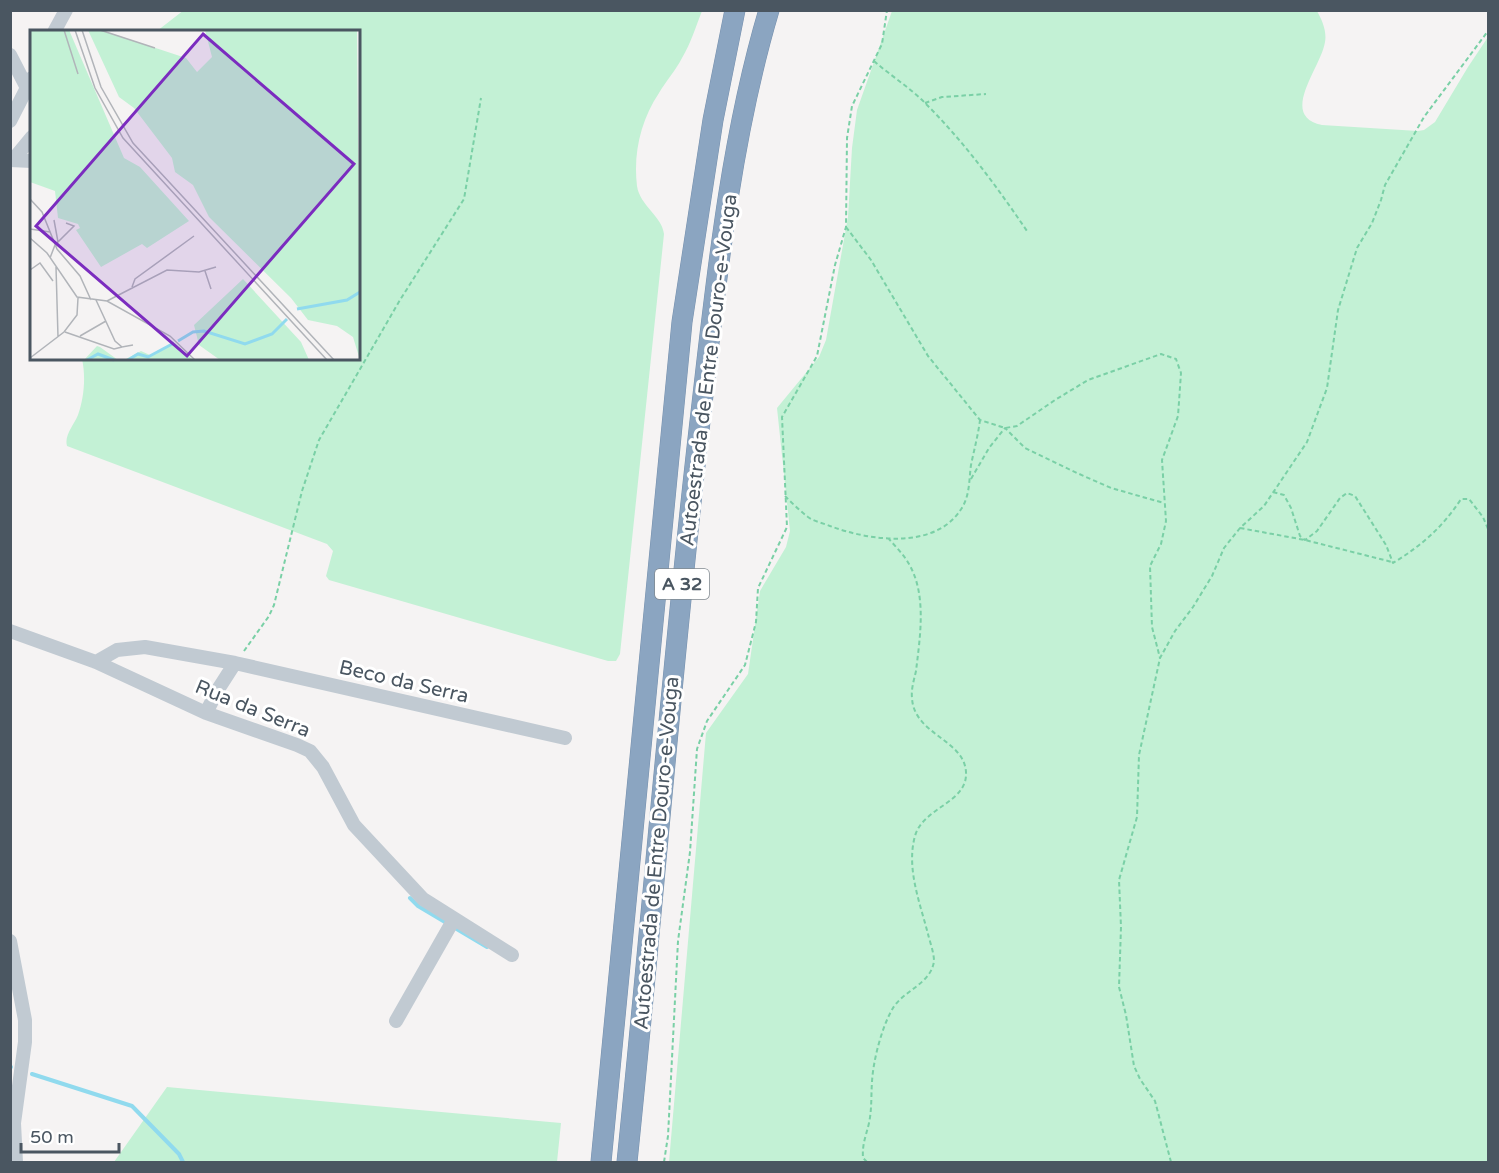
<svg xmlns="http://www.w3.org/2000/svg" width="1499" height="1173" viewBox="0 0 1499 1173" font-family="'Varela Round',sans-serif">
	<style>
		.green { fill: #c3f1d5 }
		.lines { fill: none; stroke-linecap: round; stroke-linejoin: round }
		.stream { stroke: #90daee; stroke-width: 4 }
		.highway-casing { stroke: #7690ad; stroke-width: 21 }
		.path { stroke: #7ad0a6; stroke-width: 2; stroke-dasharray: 4.5 3; stroke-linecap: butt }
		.minor { stroke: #c1cad2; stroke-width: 14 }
		.highway { stroke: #8ba5c1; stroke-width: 20 }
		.labels { text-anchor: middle; stroke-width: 6; stroke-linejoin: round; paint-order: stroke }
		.shield { fill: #fff; stroke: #808990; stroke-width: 1.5 }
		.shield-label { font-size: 18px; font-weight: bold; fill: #4a5661 }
		.street-label { font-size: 20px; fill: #4a5661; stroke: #fff }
		.inset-river { fill: none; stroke: #90daee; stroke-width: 3 }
		.inset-road { fill: none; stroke: #b1b4b9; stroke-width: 1.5 }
		.view { fill: #7b2cbf; fill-opacity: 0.15; stroke: #7b2cbf; stroke-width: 3 }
		.inset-edge { fill: none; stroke: #4a5661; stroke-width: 3 }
	</style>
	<rect width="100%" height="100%" fill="#f5f3f3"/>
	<path class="green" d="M184 10 702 11C696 26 691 43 682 58 676 70 666 81 659 93 641 120 633 153 637 186 640 206 662 216 664 234L620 654 616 661H608L329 580 326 576 333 551 327 544 67 446C64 435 74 425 78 415 84 398 86 377 82 359L358 358V32L157 31Z
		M892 11H1317C1322 20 1327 31 1325 42 1321 68 1278 116 1322 125L1418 131 1424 130 1435 122 1468 67 1488 37V1162H669L706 733 748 674 760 591 786 547 790 531 777 408 819 357 826 340 848 217 852 148 857 110Z
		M167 1087 561 1123 557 1162H114Z"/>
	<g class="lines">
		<path class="stream" d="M410 898 418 906 487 947
			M10 1067H11
			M32 1074 132 1106 179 1154 183 1162"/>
		<g class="highway-casing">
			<path id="highway" d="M601 1162 682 322 713 120 735 10
				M627 1162C652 919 671 674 699 430 715 292 729 144 769 10"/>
		</g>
		<path class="path" d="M874 61C891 76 912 89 927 105 965 143 997 187 1027 231
			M925 103 942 97 986 94
			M846 227 871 260 928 356 980 420 1005 428 1017 426 1055 400 1088 380 1161 354 1176 359 1181 373 1178 416 1162 460 1166 521 1161 544 1150 566 1152 627 1160 658
			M971 479 989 448 1005 428 1025 448 1077 473 1111 488 1164 503
			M1273 492 1284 495 1291 508 1300 536 1305 540 1317 531 1340 498 1347 493 1355 496 1386 545 1393 563C1421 546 1443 527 1461 499H1469L1483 517 1488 529
			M785 496C792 503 800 511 808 517 815 522 823 523 830 526 870 541 938 551 963 506 970 493 969 479 971 465 974 450 978 436 980 420
			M1240 528 1305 540 1392 562
			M244 651 269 616 274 605 302 491 319 440 400 300 464 199 481 98
			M664 1162 668 1136 678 941 690 852 697 749 707 721 745 665 756 622 758 588 787 527 782 417 817 356 835 265 846 227 847 138 852 106 882 44 887 10
			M867 1162 863 1158C862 1144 866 1136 869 1123 872 1109 871 1095 872 1082 873 1061 882 1026 893 1008 904 990 931 984 934 961 934 953 930 942 928 934 920 903 906 868 915 836 923 807 968 803 966 772 964 739 914 735 912 698 911 689 914 680 916 671 920 637 927 595 909 564 904 555 896 547 889 539
			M1171 1162 1155 1101 1140 1079 1134 1066 1126 1015 1119 987 1121 927 1119 880 1137 817 1139 755 1160 658 1175 631 1193 607 1212 576 1224 548 1240 528 1264 506 1307 442 1327 388 1338 310 1357 248 1372 223 1381 200 1385 185 1424 117 1488 31"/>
		<path class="minor" d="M54 32 66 10
			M10 55 27 88
			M10 121 32 78
			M10 160 32 161
			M13 160 32 137
			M10 631 96 662 206 713 297 745 310 751 323 767 354 825 423 899 512 955
			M96 662 117 650 145 647 235 663 565 738
			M206 713 217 691 235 663
			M10 941 25 1020V1042L14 1123 16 1162
			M396 1021 454 919"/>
		<use href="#highway" class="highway"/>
	</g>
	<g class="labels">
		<rect class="shield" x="655" y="569" width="54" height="30" rx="4.5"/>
		<g class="shield-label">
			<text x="682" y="590">A 32</text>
		</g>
		<g class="street-label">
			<text transform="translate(708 370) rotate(-83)" y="7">Autoestrada de Entre Douro-e-Vouga</text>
			<text transform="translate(404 681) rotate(13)" y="7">Beco da Serra</text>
			<text transform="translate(253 708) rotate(22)" y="7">Rua da Serra</text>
			<text transform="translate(656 853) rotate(-85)" y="7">Autoestrada de Entre Douro-e-Vouga</text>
		</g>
	</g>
	<g transform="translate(30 30)">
		<rect width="330" height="330" fill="#f5f3f3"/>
		<path d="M0 0H39L94 128 110 137 159 191 117 218 112 214 71 237 46 200 50 198 48 194 28 188 25 161 0 152ZM58 0H71L156 28 167 42 182 27 175 0H327L330 330 323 307 307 296 278 290 261 268 179 187 163 155 145 142 142 128 104 78 89 67ZM213 249 271 312 279 330H190L169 315 164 295ZM145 313 163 330H94L111 321 122 326ZM67 316 70 317 88 330H54Z" fill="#c3f1d5"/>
		<path class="inset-river" d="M267 279 317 270 330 262M148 311 163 302 174 301 215 314 242 304 257 289M57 330 68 324 84 330M98 330 108 324 118 327 144 313"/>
		<path class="inset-road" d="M34 0 48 44M45 0 65 58 93 108 297 330M52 0 71 57 103 113 304 330M70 0 125 18M0 169 12 182 27 219 50 246 61 270M24 190 28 212M0 199 20 202M0 208 17 223 47 267 77 271 140 306 165 330M20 228 25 215 44 196 36 193M26 237 28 307M0 240 10 233 23 251M175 241 181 259M102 257 105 249 164 206M66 270 85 311 92 317 103 315M77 271 137 240 169 242 186 237M35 302 84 319 92 317M50 306 76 291M0 328 34 302 47 285 48 268"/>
		<path class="view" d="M173 4 324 134 157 326 6 196Z"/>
		<rect width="330" height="330" class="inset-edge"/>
	</g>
	<rect width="1499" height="1173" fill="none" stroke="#4a5661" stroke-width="24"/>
	<path d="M21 1143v9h98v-9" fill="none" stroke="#4a5661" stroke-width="3"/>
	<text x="30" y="1143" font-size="18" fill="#4a5661" stroke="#ffffff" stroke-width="4.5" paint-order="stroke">50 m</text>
</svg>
